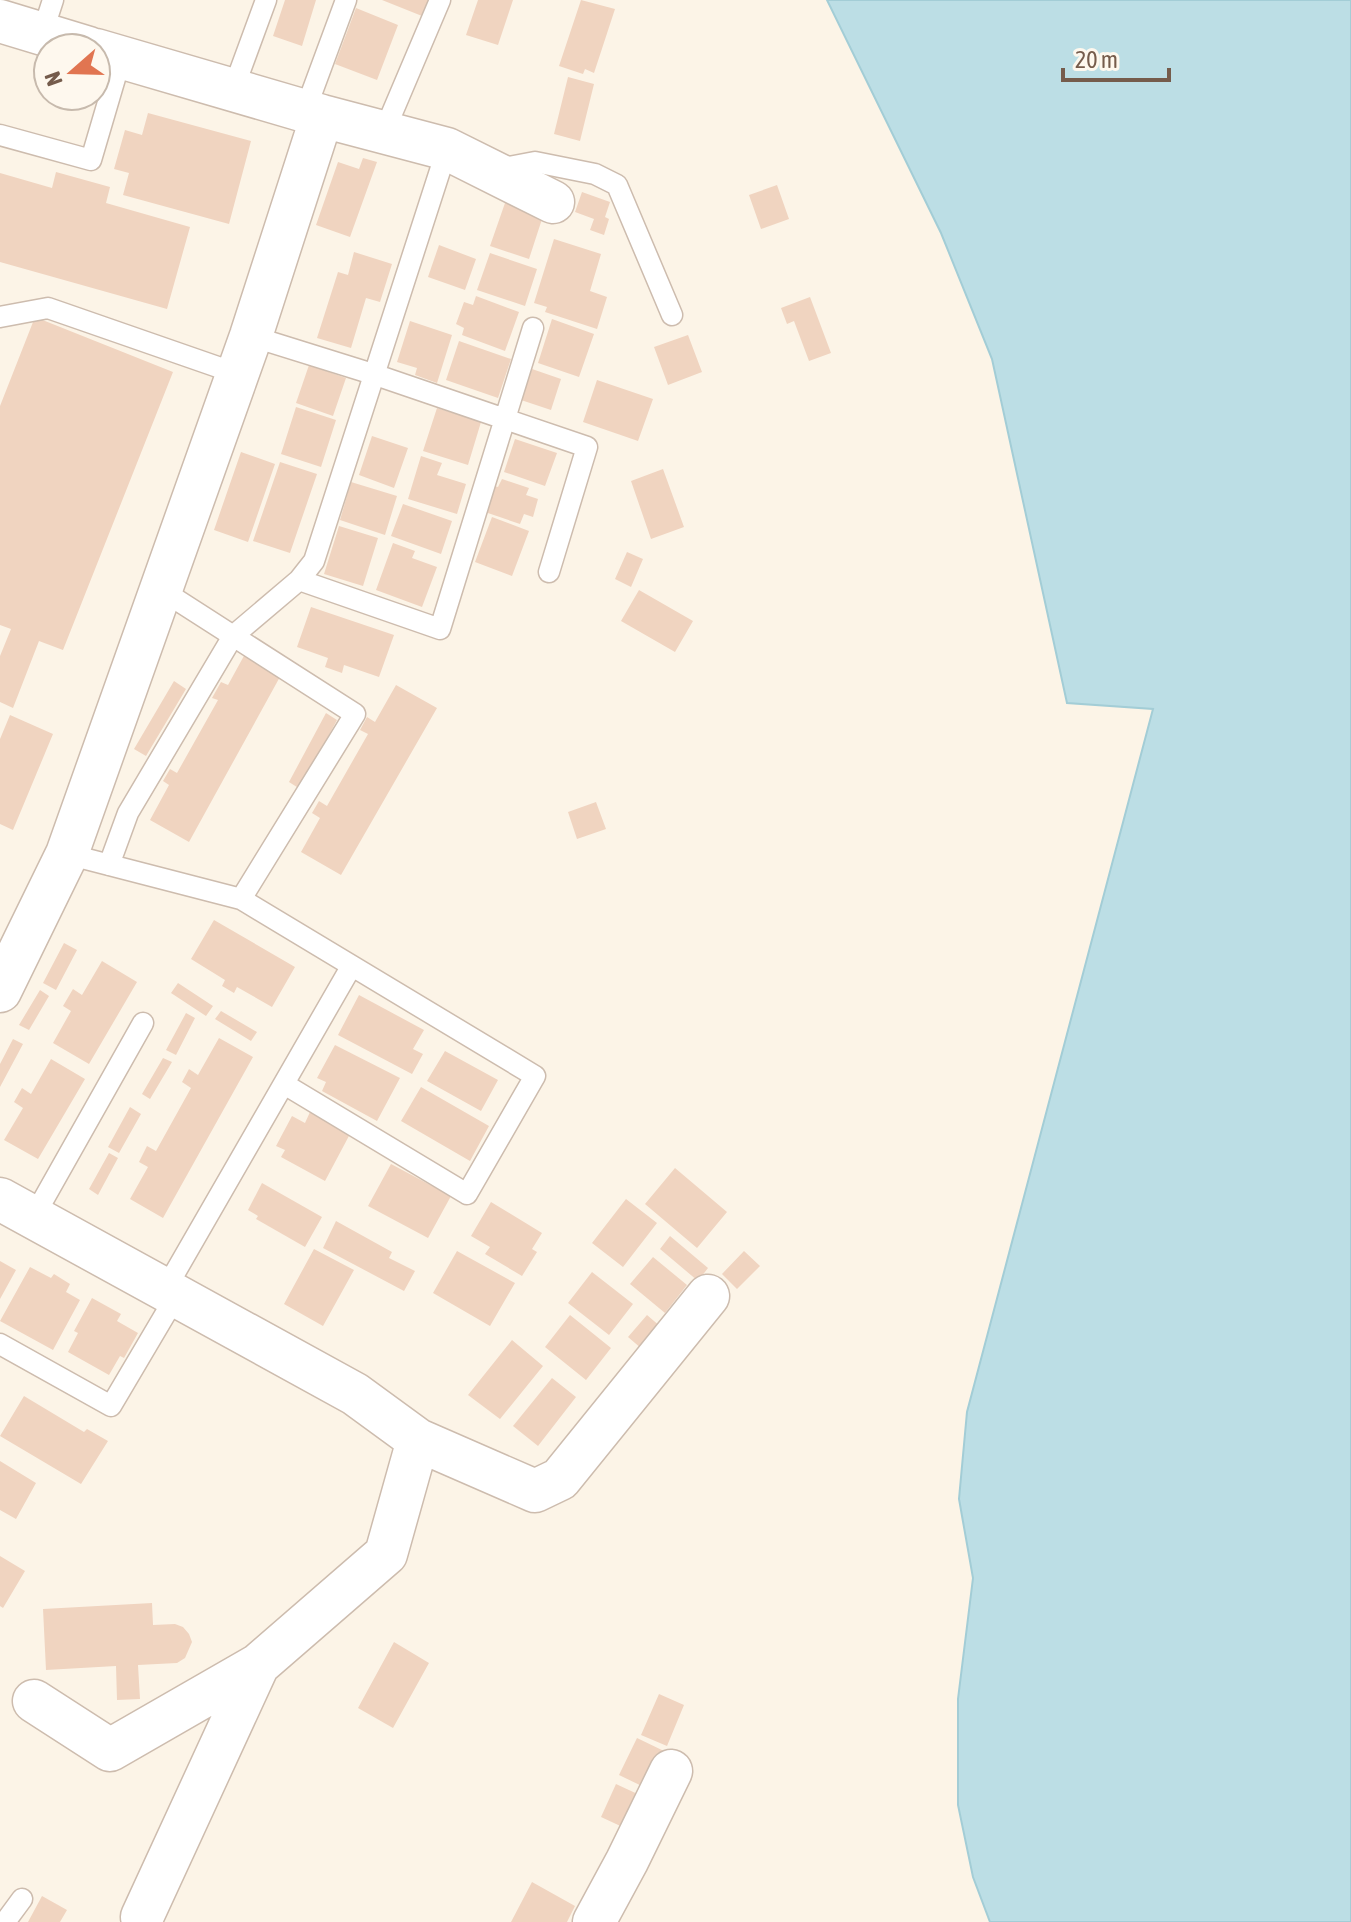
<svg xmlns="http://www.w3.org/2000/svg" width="1351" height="1922" viewBox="0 0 1351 1922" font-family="'Asap Condensed',sans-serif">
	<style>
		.water { fill: #bcdee5; stroke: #a3cdd6; stroke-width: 2 }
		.building { fill: #f0d4c0 }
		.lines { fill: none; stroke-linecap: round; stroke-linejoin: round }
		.service-casing { stroke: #cdbcae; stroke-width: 23 }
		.minor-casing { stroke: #cdbcae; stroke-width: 45 }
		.service { stroke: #fff; stroke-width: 20 }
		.minor { stroke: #fff; stroke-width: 42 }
	</style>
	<rect width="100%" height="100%" fill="#fcf4e7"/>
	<path class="water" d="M827 0H1351V1922H990L973 1877 958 1805V1699L973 1578 959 1499 967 1412 1153 709 1067 703 992 359 941 233Z"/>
	<path class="building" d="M285 0H316L302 46 273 36Z
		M382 0H428L422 16Z
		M478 0H513L498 45 466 35Z
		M581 0 615 9 594 73 585 69 583 74 559 66Z
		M356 8 398 25 377 80 335 64Z
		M568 77 594 84 580 141 554 134Z
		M148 113 251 141 229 224 123 195 129 173 114 169 125 130 142 135Z
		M363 158 377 162 350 237 316 225 338 162 359 169Z
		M56 172 110 187 106 203 190 227 167 309 0 262V173L52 188Z
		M777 185 789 219 761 229 749 195Z
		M582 192 610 202 605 217 609 219 604 235 590 230 594 219 575 212Z
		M505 203 543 216 529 259 490 246Z
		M554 239 601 254 590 291 607 297 597 329 545 312 547 307 534 303Z
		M439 245 476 259 465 290 428 277Z
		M354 252 392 264 380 302 366 298 351 348 317 338 338 272 348 275Z
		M490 253 537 269 525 306 477 290Z
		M476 296 519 312 505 351 462 335 464 328 456 324 464 302 473 305Z
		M810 297 831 353 809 361 794 321 787 324 781 308Z
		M35 317 173 372 63 650 39 641 13 708 0 702V656L11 629 0 625V406Z
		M552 319 594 334 579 377 538 363Z
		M410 321 452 335 437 383 415 375 417 368 397 362Z
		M688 335 702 372 668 385 654 347Z
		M459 341 511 359 498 398 446 380Z
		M309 365 346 378 333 416 296 403Z
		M532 369 561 379 551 410 521 400Z
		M597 380 653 399 638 441 583 422Z
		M296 407 336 420 321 467 281 454Z
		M437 408 481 422 468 465 423 451Z
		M372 436 408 448 394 488 359 475Z
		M515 439 557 453 545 486 504 472Z
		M241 452 275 464 248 542 214 530Z
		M421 456 442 463 437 475 466 484 457 514 408 499Z
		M280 462 317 474 290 553 253 541Z
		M663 469 684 527 651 539 631 481Z
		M502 479 529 488 526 495 538 499 533 517 524 514 520 524 482 511 491 485 498 487Z
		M351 482 397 496 385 535 340 520Z
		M403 504 452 521 441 554 391 536Z
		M492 517 529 531 512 576 475 562Z
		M339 526 378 538 363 586 324 574Z
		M393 543 415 551 412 558 437 567 422 607 376 590Z
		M627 552 643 559 631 587 615 579Z
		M639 590 693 621 675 652 621 621Z
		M311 607 394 635 379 677 344 665 342 673 325 667 328 658 297 647Z
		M245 654 281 675 189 842 150 820 169 785 163 781 170 769 177 773 218 700 212 698 221 682 228 685Z
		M174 681 186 689 146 756 134 749Z
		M396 685 437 708 341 875 301 852 320 818 312 813 319 801 327 806 368 734 360 730 367 717 375 722Z
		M326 713 337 720 300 789 289 782Z
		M10 715 53 734 13 830 0 824V739Z
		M596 802 606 829 577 839 568 812Z
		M214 920 295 967 272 1007 237 987 234 993 222 986 225 980 191 959Z
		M64 943 77 950 56 990 43 983Z
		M102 961 137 982 89 1064 53 1043 71 1011 63 1006 73 989 82 995Z
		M178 983 213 1006 206 1016 171 993Z
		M40 990 49 996 29 1030 19 1025Z
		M359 995 424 1030 413 1049 423 1054 412 1074 338 1035Z
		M221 1011 257 1032 251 1041 215 1019Z
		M186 1013 195 1018 176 1055 166 1050Z
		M219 1038 253 1057 163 1218 130 1199 148 1167 139 1162 147 1146 156 1151 191 1088 182 1082 189 1069 198 1075Z
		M13 1039 23 1044 0 1087V1064Z
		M335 1045 400 1078 377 1121 322 1091 326 1082 317 1078Z
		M445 1051 498 1080 481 1111 427 1081Z
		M163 1058 172 1062 150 1099 142 1094Z
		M51 1059 85 1079 38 1159 4 1140 23 1108 14 1102 22 1088 31 1094Z
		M421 1087 489 1126 470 1161 401 1121Z
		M130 1107 141 1114 119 1153 108 1147Z
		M310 1112 350 1134 325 1181 281 1157 285 1150 276 1146 292 1116 305 1123Z
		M109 1153 118 1158 98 1195 89 1189Z
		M391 1164 451 1196 428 1238 368 1206Z
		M675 1168 727 1212 697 1248 645 1204Z
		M262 1183 322 1217 305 1247 256 1219 258 1216 248 1210Z
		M626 1199 657 1223 623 1267 592 1243Z
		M491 1202 542 1233 532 1249 537 1252 522 1276 485 1254 490 1247 471 1236Z
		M336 1221 392 1252 389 1258 415 1271 404 1291 323 1248Z
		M670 1236 708 1268 698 1281 660 1249Z
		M314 1249 354 1270 323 1326 284 1304Z
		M457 1251 515 1283 490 1326 433 1293Z
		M744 1251 760 1266 737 1289 722 1274Z
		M653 1257 687 1285 665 1313 630 1284Z
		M0 1261 16 1270 0 1299Z
		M30 1267 51 1278 54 1274 70 1284 66 1292 80 1300 53 1350 0 1321Z
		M592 1272 633 1304 609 1335 568 1303Z
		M92 1298 121 1314 117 1321 138 1333 124 1358 120 1356 109 1375 68 1352 78 1333 74 1331Z
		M570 1315 611 1348 586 1380 545 1347Z
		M647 1315 661 1327 642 1349 628 1337Z
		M512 1340 543 1366 500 1419 468 1395Z
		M552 1378 576 1397 538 1446 513 1426Z
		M24 1396 84 1432 87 1429 108 1441 81 1484 0 1436Z
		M0 1461 36 1483 16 1519 0 1510Z
		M0 1556 25 1571 3 1608 0 1606Z
		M152 1603 153 1625 175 1624 183 1627 189 1634 192 1642 185 1658 177 1663 138 1665 140 1699 117 1700 116 1666 46 1670 43 1609Z
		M394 1642 429 1663 393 1728 358 1708Z
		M659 1694 684 1705 667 1746 641 1735Z
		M637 1738 666 1752 648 1789 619 1775Z
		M616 1784 644 1797 629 1830 601 1817Z
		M532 1882 575 1906 567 1922H511Z
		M42 1896 67 1910 60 1922H28Z"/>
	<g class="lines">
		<g class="service-casing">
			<path id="service" d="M42 34 53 0
				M233 90 266 0
				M305 111 346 0
				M384 132 440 0
				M0 135 91 160 121 58
				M498 169 535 162 595 174 617 185 672 315
				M0 317 48 308 238 374
				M251 336 376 375 587 447 549 572
				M299 580 440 629 533 328
				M160 589 355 714 241 899
				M67 854 241 899 535 1076 467 1194 284 1084
				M109 865 128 813 233 636 299 580 314 561 447 149
				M33 1218 143 1023
				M165 1290 351 967
				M0 1344 111 1406 176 1296
				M5 1922 22 1899"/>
		</g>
		<g class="minor-casing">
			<path id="minor" d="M0 21 89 48
				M96 50 322 116 447 149 553 202
				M0 991 67 854 251 336 322 116
				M0 1199 355 1394 418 1440 386 1554 258 1665 110 1750 34 1701
				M418 1440 535 1491 560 1479 708 1296
				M142 1917 258 1665
				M594 1922 627 1861 671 1771"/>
		</g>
		<use href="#service" class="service"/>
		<use href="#minor" class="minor"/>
	</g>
	<g transform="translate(72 72) rotate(250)"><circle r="38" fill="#fef8ee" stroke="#c7baad" stroke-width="2"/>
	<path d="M0-6L14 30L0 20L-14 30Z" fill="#e17551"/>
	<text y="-12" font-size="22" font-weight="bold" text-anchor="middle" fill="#755c4c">N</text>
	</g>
	<path d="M1063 68v12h106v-12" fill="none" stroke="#755c4c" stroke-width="4"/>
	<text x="1075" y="68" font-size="24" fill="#755c4c" stroke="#fef8ee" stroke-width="6" paint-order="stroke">20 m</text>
</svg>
